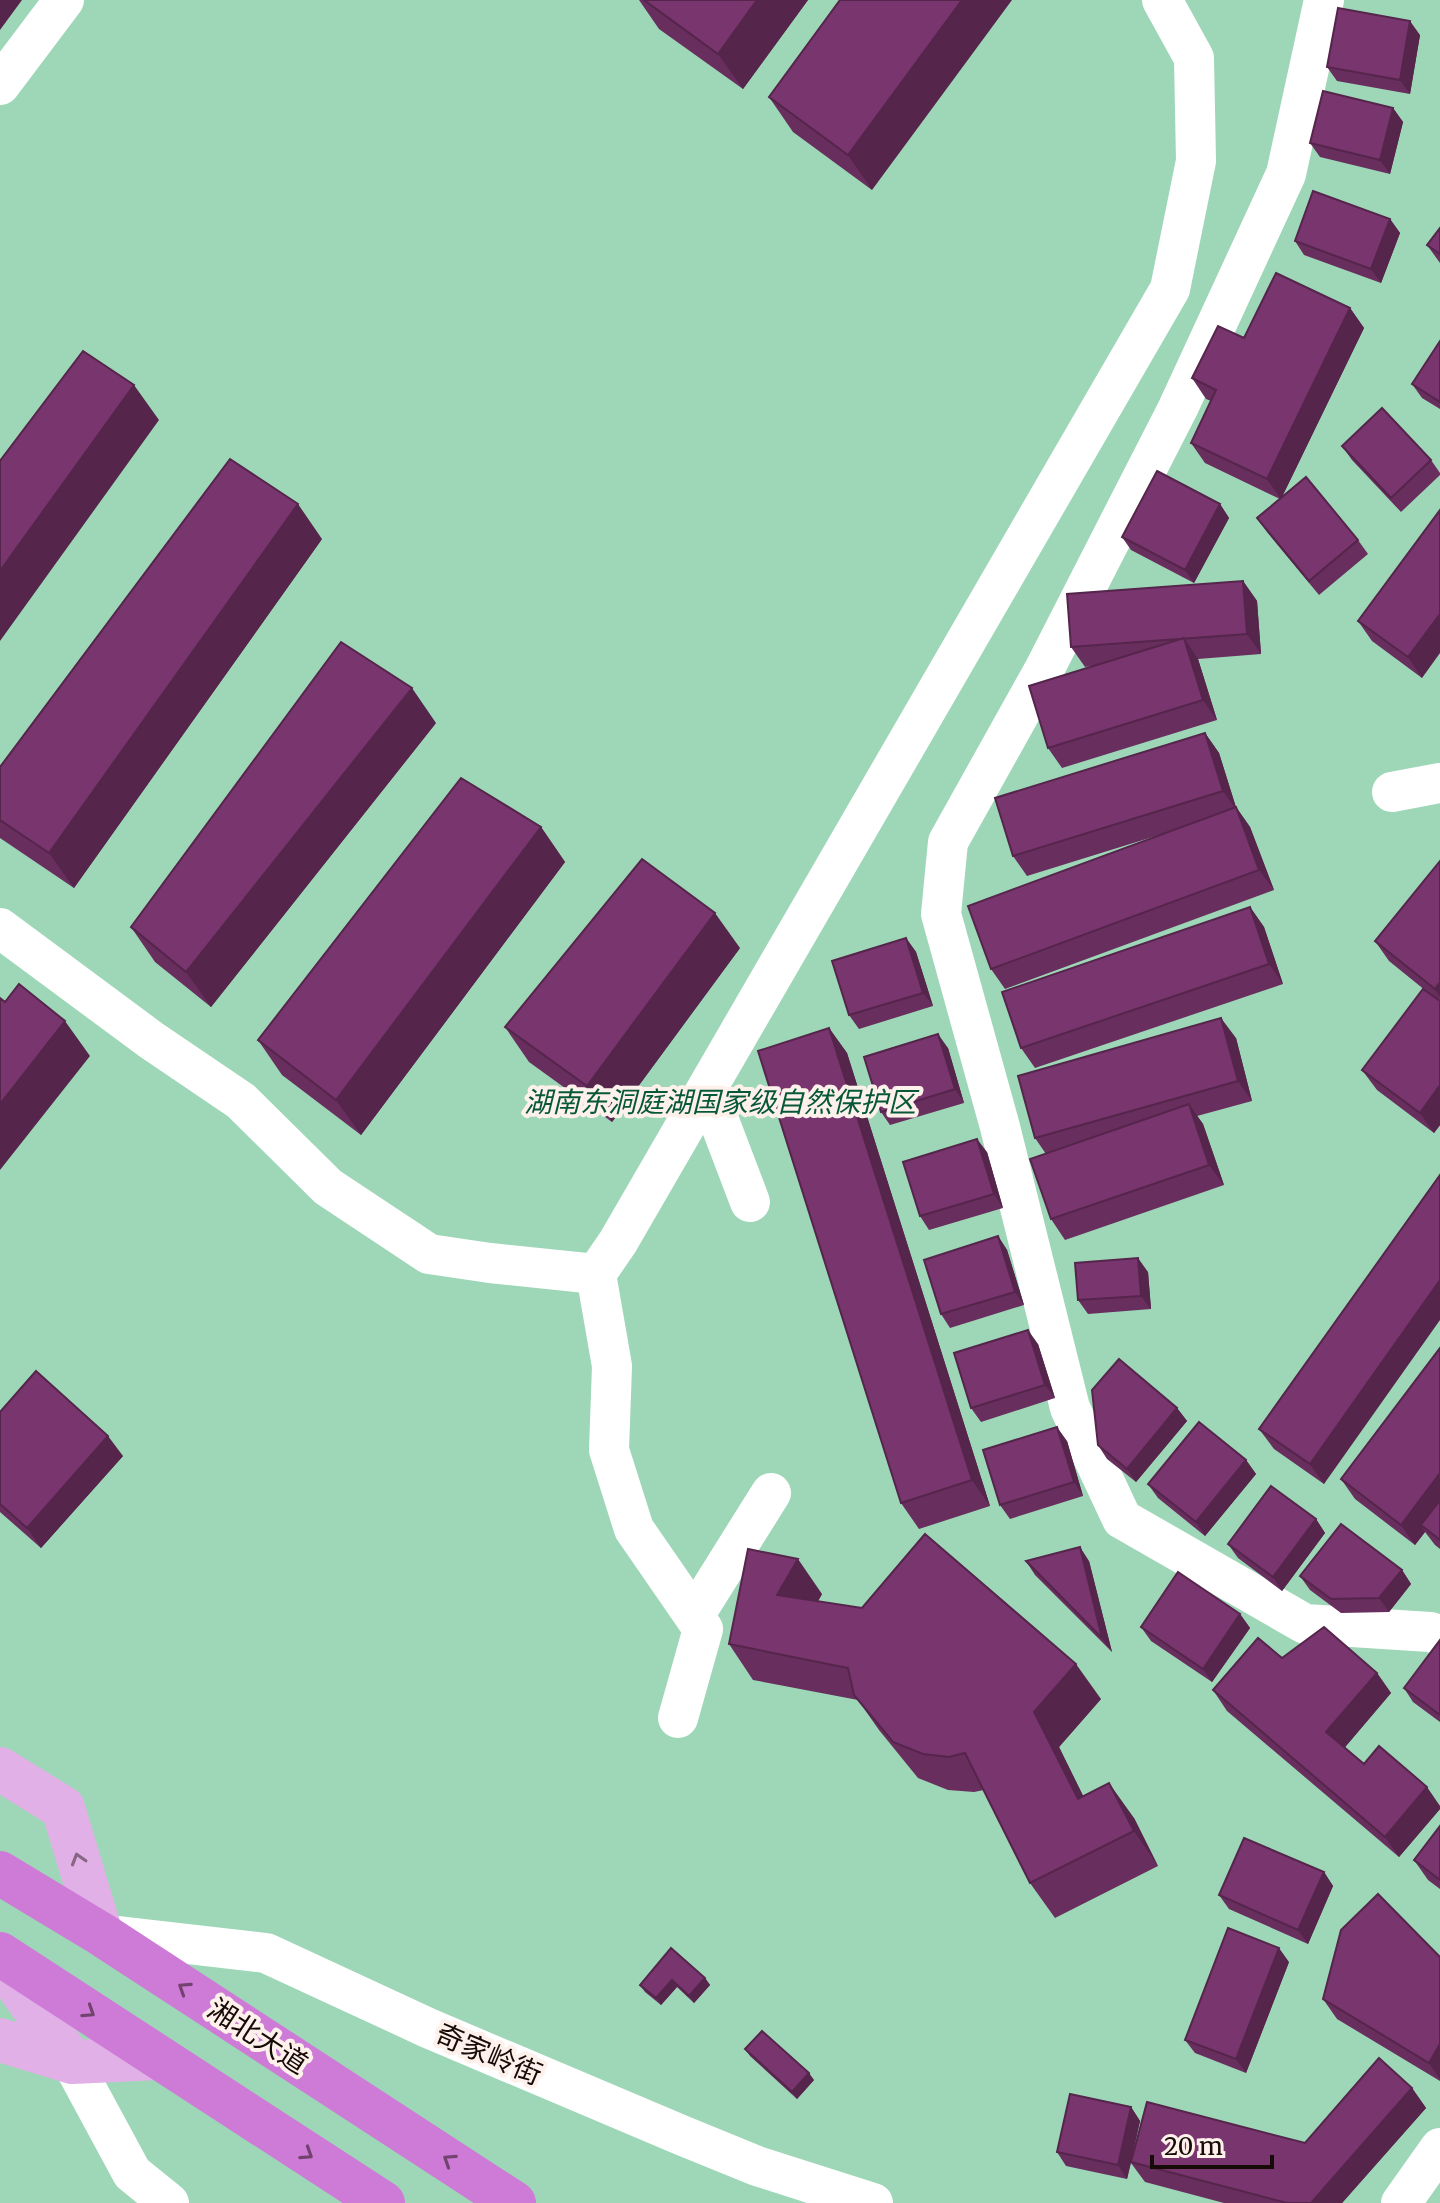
<svg xmlns="http://www.w3.org/2000/svg" width="1440" height="2203" viewBox="0 0 1440 2203" font-family="Merriweather,'Noto Sans SC',serif">
	<style>
		.green { fill: #9ed7b7 }
		.lines { fill: none; stroke-linecap: round; stroke-linejoin: round }
		.minor { stroke: #fff; stroke-width: 40 }
		.major { stroke: #e1b0e7; stroke-width: 44 }
		.highway { stroke: #cd7bd7; stroke-width: 44 }
		.wall { fill: #682e5e }
		.shaded-wall { fill: #55254c }
		.building { fill: #79356d; stroke: #55254c; stroke-width: 2 }
		.oneway { stroke: #866682 }
		.oneway2 { stroke: #72436f }
		.labels { text-anchor: middle; stroke-width: 8; stroke-linejoin: round; paint-order: stroke }
		.park-label { font-size: 28px; font-style: italic; fill: #075838; stroke: #fef0ea }
		.street-label { font-size: 28px; fill: #160b07; stroke: #fef0ea }
	</style>
	<rect width="100%" height="100%" fill="#fae0d3"/>
	<path class="green" d="M0 0H1440V2203H0Z"/>
	<g class="lines">
		<path class="minor" d="M1324 0 1286 174 1178 408 1044 670 948 842 941 914 1000 1127 1070 1408 1122 1519 1305 1624 1430 1632 1440 1635
			M0 85 64 0
			M1392 792 1440 783
			M0 928 151 1040 241 1101 328 1187 429 1254 490 1263 596 1274
			M707 1089 750 1202
			M694 1616 771 1493
			M678 1718 703 1629 634 1529 609 1450 612 1366 596 1274 618 1242 1170 289 1196 161 1194 58 1162 0
			M101 1934 266 1953 428 2028 681 2135 757 2166 873 2203
			M72 2062 132 2173 169 2203
			M1401 2203 1440 2148"/>
		<path class="major" d="M0 1769 63 1808 101 1934
			M0 1960 72 2062
			M0 2040 72 2062 159 2058"/>
		<path class="highway" d="M0 1873 101 1934 514 2203
			M0 1954 383 2203"/>
	</g>
	<path class="wall" d="M639 0H808L743 89 659 29Z
		M840 0 872 190 793 132 769 97Z
		M1420 35 1410 94 1337 81 1327 67Z
		M1393 108 1403 122 1390 174 1320 157 1310 143Z
		M1390 219 1400 233 1381 283 1304 255 1295 241Z
		M1440 228V263L1427 245Z
		M1350 308 1364 328 1282 497 1358 540 1368 554 1319 595 1267 532 1257 518 1280 499 1205 463 1191 443 1211 401 1206 399 1192 378 1244 338Z
		M1440 341V409L1422 398 1412 384Z
		M1342 446 1431 460 1440 473V475L1401 512 1352 460Z
		M1220 504 1229 518 1194 583 1131 550 1122 537Z
		M1440 510 1422 678 1372 641 1358 621Z
		M322 539 74 888 0 838V767Z
		M1243 581 1257 601 1261 654 1198 659 1217 720 1062 768 1048 748 1093 666 1085 667 1071 647Z
		M436 723 211 1007 155 962 131 927Z
		M1205 733 1219 753 1236 807 1250 827 1274 890 1005 989 991 969 1172 831 1027 876 1013 856Z
		M541 827 565 862 361 1135 282 1075 258 1040Z
		M1440 861V1125L1434 1133 1377 1090 1362 1070 1431 995 1389 961 1375 941Z
		M1250 907 1264 927 1283 984 1035 1068 1021 1048Z
		M906 938 916 952 933 1006 859 1029 849 1015Z
		M740 948 612 1122 529 1062 505 1027Z
		M829 1028 847 1053 990 1506 919 1529 901 1503Z
		M1236 1038 1252 1101 1197 1116 1203 1124 1224 1185 1065 1240 1051 1219 1046 1154 1035 1138Z
		M948 1048 964 1103 890 1125 881 1112Z
		M987 1152 1003 1208 929 1230 920 1216Z
		M1440 1175 1324 1484 1274 1449 1259 1429Z
		M998 1236 1007 1250 1024 1305 950 1328 941 1314Z
		M1148 1272 1151 1309 1088 1314 1078 1300Z
		M1038 1344 1055 1398 981 1422 971 1408Z
		M1440 1348V1549L1435 1545 1425 1532 1415 1545 1355 1499 1341 1479Z
		M1177 1408 1187 1421 1136 1482 1107 1459 1098 1445Z
		M0 1412 123 1456 41 1548 0 1512Z
		M1067 1441 1083 1496 1010 1519 1000 1505Z
		M1246 1460 1256 1474 1205 1536 1158 1498 1148 1484Z
		M1316 1519 1325 1533 1282 1591 1238 1558 1228 1544Z
		M1026 1561H1089L1112 1652 1035 1575Z
		M1402 1570 1411 1584 1389 1612 1341 1613 1310 1590 1300 1576Z
		M822 1594 818 1601 1101 1699 1059 1747 1083 1796 1134 1818 1158 1866 1055 1918 1030 1883 984 1790 974 1792 948 1790 918 1778 879 1730 858 1700 753 1680 729 1644Z
		M1240 1614 1250 1628 1212 1682 1151 1641 1141 1627Z
		M1440 1640V1722L1413 1702 1404 1688Z
		M1282 1658 1377 1673 1391 1693 1345 1747 1364 1764 1440 1806V1809L1399 1857 1227 1711 1213 1690Z
		M1440 1826V1889L1428 1880 1414 1860Z
		M1324 1872 1333 1886 1308 1944 1229 1909 1219 1895Z
		M1440 1957V2081L1337 2019 1323 1999Z
		M1289 1962 1246 2073 1195 2053 1185 2040Z
		M705 1978 710 1985 694 2003 677 1987 661 2005 645 1992 640 1985Z
		M745 2049 814 2080 797 2099 750 2056Z
		M1412 2088 1426 2108 1342 2203H1224L1145 2182 1131 2163 1127 2179 1066 2166 1057 2152 1131 2107 1140 2121 1132 2157 1305 2143Z"/>
	<path class="shaded-wall" d="M0 0H22L0 30Z
		M757 0H808L743 89 718 54Z
		M962 0H1012L872 190 848 155Z
		M1410 21 1420 35 1410 94 1400 80Z
		M1393 108 1403 122 1390 174 1380 160Z
		M1390 219 1400 233 1381 283 1371 269Z
		M1350 308 1364 328 1281 499 1267 479Z
		M134 385 159 420 0 641V571Z
		M298 504 322 539 74 888 49 853Z
		M1220 504 1229 518 1194 583 1185 570Z
		M1243 581 1257 601 1261 654 1247 634Z
		M1440 614V653L1422 678 1408 657Z
		M1184 638 1198 659 1217 720 1203 700Z
		M412 688 436 723 211 1007 186 972Z
		M1205 733 1219 753 1237 811 1223 791Z
		M1236 807 1250 827 1274 890 1259 870Z
		M541 827 565 862 361 1135 336 1100Z
		M1250 907 1264 927 1283 984 1269 964Z
		M715 913 740 948 612 1122 587 1086Z
		M906 938 916 952 933 1006 923 993Z
		M1440 982V997L1435 989Z
		M1221 1018 1236 1038 1252 1101 1238 1081Z
		M65 1021 90 1056 0 1170V1104Z
		M829 1028 847 1053 990 1506 972 1480Z
		M938 1034 948 1048 964 1103 955 1089Z
		M1440 1085V1125L1434 1133 1420 1113Z
		M1189 1104 1203 1124 1224 1185 1209 1165Z
		M977 1139 987 1152 1003 1208 994 1194Z
		M998 1236 1007 1250 1024 1305 1015 1292Z
		M1138 1258 1148 1272 1151 1309 1141 1296Z
		M1440 1280V1320L1324 1484 1310 1464Z
		M1028 1330 1038 1344 1055 1398 1045 1385Z
		M1177 1408 1187 1421 1136 1482 1127 1469Z
		M1057 1427 1067 1441 1083 1496 1074 1482Z
		M108 1436 123 1456 41 1548 27 1528Z
		M1246 1460 1256 1474 1205 1536 1196 1522Z
		M1440 1473V1512L1421 1525 1425 1532 1415 1545 1401 1525Z
		M1316 1519 1325 1533 1282 1591 1273 1577Z
		M1080 1547 1089 1561 1112 1652 1102 1638Z
		M798 1559 822 1594 802 1630 777 1595Z
		M1402 1570 1411 1584 1389 1612 1379 1598Z
		M1240 1614 1250 1628 1212 1682 1203 1669Z
		M1076 1664 1101 1699 1059 1747 1102 1834 1078 1799 1034 1712Z
		M1377 1673 1391 1693 1341 1752 1326 1732Z
		M1109 1783 1134 1818 1158 1866 1134 1831Z
		M1427 1787 1440 1806V1809L1399 1857 1385 1837Z
		M1324 1872 1333 1886 1308 1944 1298 1930Z
		M1279 1948 1289 1962 1246 2073 1236 2059Z
		M705 1978 710 1985 694 2003 689 1996Z
		M672 1980 677 1987 661 2005 656 1998Z
		M1440 2044V2079L1429 2063Z
		M809 2073 814 2080 797 2099 792 2092Z
		M1412 2088 1426 2108 1342 2203H1311Z
		M1131 2107 1140 2121 1127 2179 1118 2165Z"/>
	<path class="building" d="M644 0H757L718 54Z
		M840 0H962L848 155 769 97Z
		M1338 8 1410 21 1400 80 1327 67Z
		M1323 91 1393 108 1380 160 1310 143Z
		M1313 191 1390 219 1371 269 1295 241Z
		M1440 228V254L1427 245Z
		M1276 273 1350 308 1267 479 1191 443 1216 390 1192 378 1218 326 1244 338Z
		M1440 341V402L1412 384Z
		M83 351 134 385 0 571V461Z
		M1382 408 1431 460 1391 498 1342 446Z
		M230 459 298 504 49 853 0 820V767Z
		M1157 471 1220 504 1185 570 1122 537Z
		M1306 477 1358 540 1309 581 1257 518Z
		M1440 510V614L1408 657 1358 621Z
		M1243 581 1247 634 1071 647 1067 594Z
		M1184 638 1203 700 1048 748 1029 686Z
		M341 642 412 688 186 972 131 927Z
		M1205 733 1223 791 1013 856 995 798Z
		M461 778 541 827 336 1100 258 1040Z
		M1236 807 1259 870 991 969 968 906Z
		M642 859 715 913 587 1086 505 1027Z
		M1440 861V982L1435 989 1375 941Z
		M1250 907 1269 964 1021 1048 1002 992Z
		M906 938 923 993 849 1015 832 961Z
		M19 984 65 1021 0 1104V998L5 1002Z
		M1423 989 1440 1001V1085L1420 1113 1362 1070Z
		M1221 1018 1238 1081 1035 1138 1018 1076Z
		M829 1028 972 1480 901 1503 758 1051Z
		M938 1034 955 1089 881 1112 864 1057Z
		M1189 1104 1209 1165 1051 1219 1030 1159Z
		M977 1139 994 1194 920 1216 903 1162Z
		M1440 1175V1280L1310 1464 1259 1429Z
		M998 1236 1015 1292 941 1314 924 1260Z
		M1138 1258 1141 1296 1078 1300 1075 1263Z
		M1028 1330 1045 1385 971 1408 954 1353Z
		M1440 1348V1473L1401 1525 1341 1479Z
		M1119 1359 1177 1408 1127 1469 1098 1445 1092 1390Z
		M36 1371 108 1436 27 1528 0 1504V1412Z
		M1199 1422 1246 1460 1196 1522 1148 1484Z
		M1057 1427 1074 1482 1000 1505 983 1450Z
		M1271 1486 1316 1519 1273 1577 1228 1544Z
		M1440 1500V1540L1421 1525Z
		M1341 1524 1402 1570 1379 1598 1331 1599 1300 1576Z
		M925 1534 1076 1664 1034 1712 1078 1799 1109 1783 1134 1831 1030 1883 965 1753 949 1757 923 1754 893 1742 854 1695 848 1668 729 1644 748 1549 798 1559 777 1595 862 1608Z
		M1080 1547 1102 1638 1026 1561Z
		M1178 1572 1240 1614 1203 1669 1141 1627Z
		M1324 1627 1377 1673 1326 1732 1364 1764 1379 1746 1427 1787 1385 1837 1213 1690 1258 1638 1282 1658Z
		M1440 1640V1715L1404 1688Z
		M1440 1826V1880L1414 1860Z
		M1244 1838 1324 1872 1298 1930 1219 1895Z
		M1378 1894 1440 1957V2044L1429 2063 1323 1999 1341 1930Z
		M1228 1928 1279 1948 1236 2059 1185 2040Z
		M671 1948 705 1978 689 1996 672 1980 656 1998 640 1985Z
		M762 2031 809 2073 792 2092 745 2049Z
		M1379 2058 1412 2088 1311 2203H1287L1131 2162 1147 2102 1305 2143Z
		M1070 2094 1131 2107 1118 2165 1057 2152Z"/>
	<defs><path id="oneway-chevron" d="M-2-3.5L2.5 0L-2 3.5" fill="none" stroke-width="1.6" stroke-linecap="round" stroke-linejoin="round" transform="scale(2)"/></defs>
	<use class="oneway" href="#oneway-chevron" transform="translate(78 1859) rotate(-107)"/>
	<g class="oneway2">
		<use href="#oneway-chevron" transform="translate(184 1988) rotate(-147)"/>
		<use href="#oneway-chevron" transform="translate(89 2012) rotate(33)"/>
		<use href="#oneway-chevron" transform="translate(307 2154) rotate(33)"/>
		<use href="#oneway-chevron" transform="translate(449 2160) rotate(-147)"/>
	</g>
	<g class="labels">
		<g class="park-label">
			<text x="720" y="1112">湖南东洞庭湖国家级自然保护区</text>
		</g>
		<g class="street-label">
			<text transform="translate(258 2036) rotate(33)" y="10">湘北大道</text>
			<text transform="translate(489 2054) rotate(23)" y="10">奇家岭街</text>
		</g>
	</g>
	<path d="M1152 2155v12h120v-12" fill="none" stroke="#160b07" stroke-width="4"/>
	<text x="1164" y="2155" font-size="24" fill="#160b07" stroke="#fef0ea" stroke-width="6" paint-order="stroke">20 m</text>
</svg>
